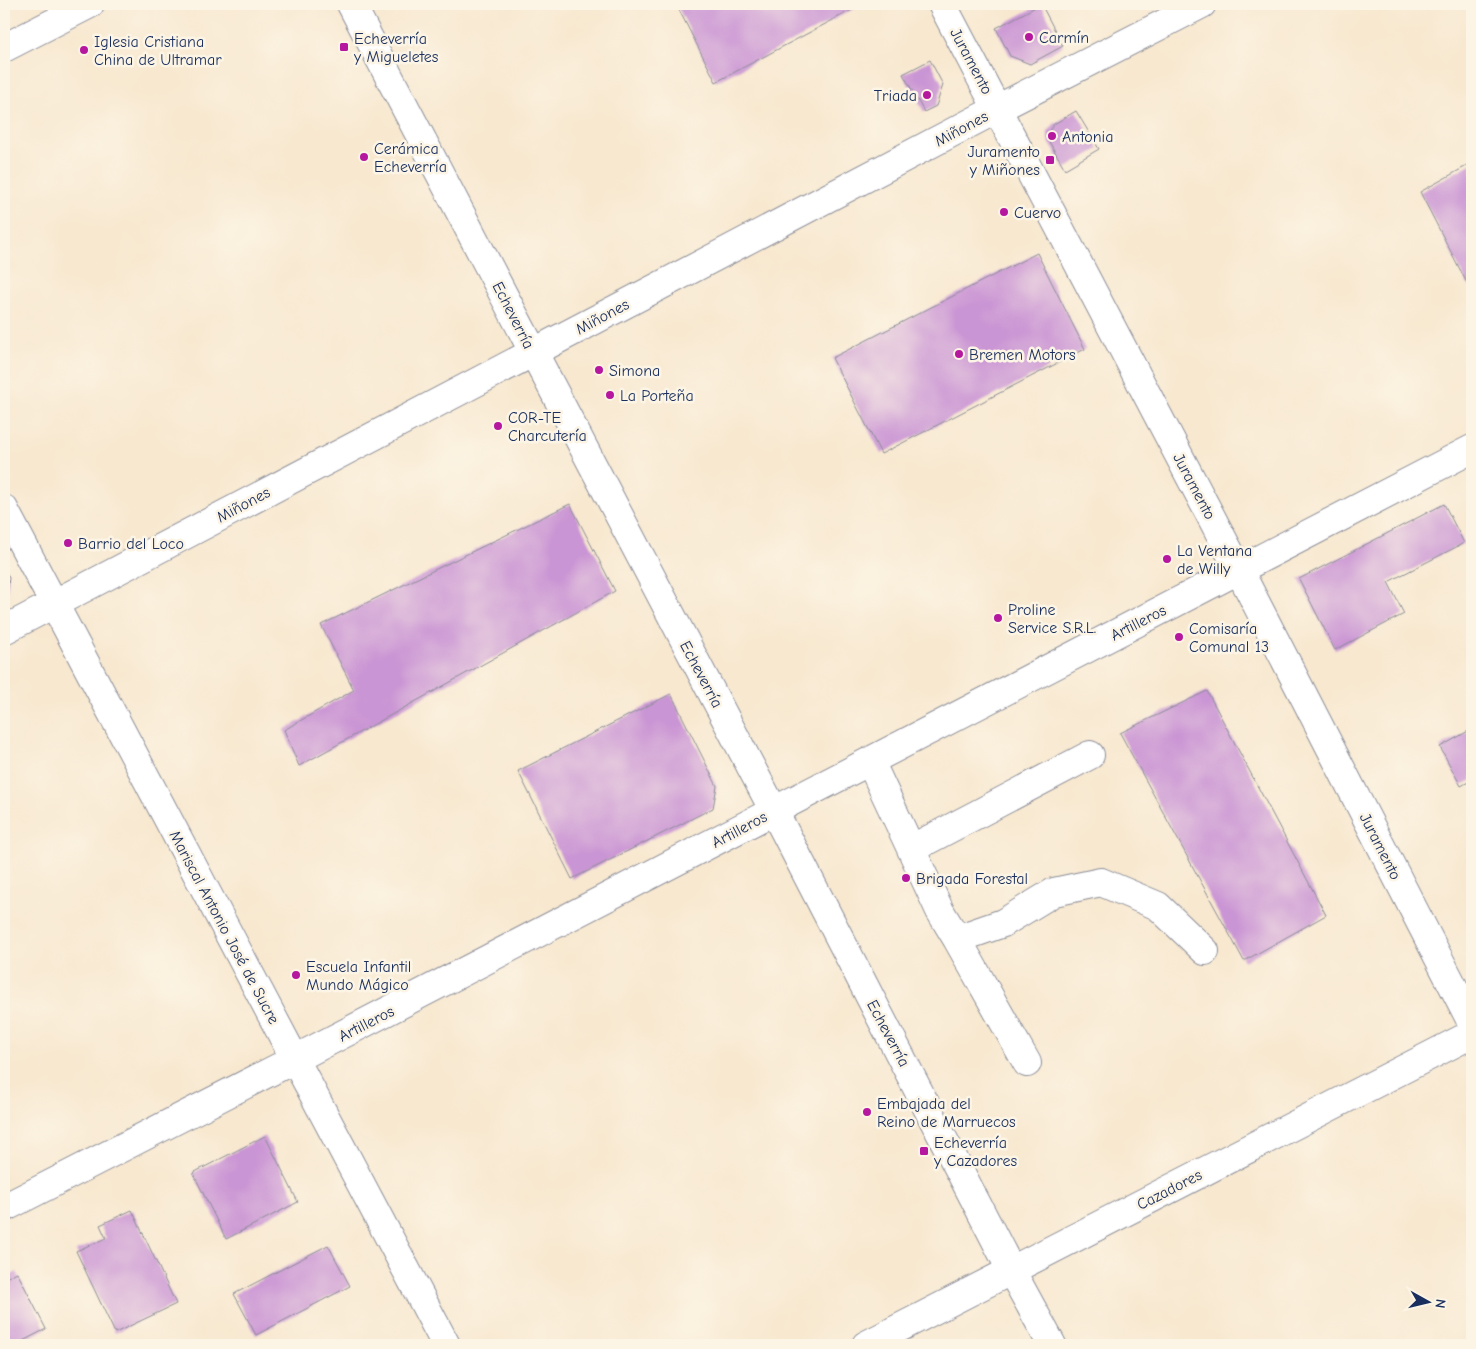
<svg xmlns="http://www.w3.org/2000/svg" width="1476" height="1349" viewBox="0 0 1476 1349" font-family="'Comic Neue',sans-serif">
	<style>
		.building { fill: #ca95d4 }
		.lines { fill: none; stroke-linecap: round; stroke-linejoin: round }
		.minor-casing { stroke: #8a8c97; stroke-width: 30 }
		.minor { stroke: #fff; stroke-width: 28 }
		.poi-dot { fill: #b5179e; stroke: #fcf5e5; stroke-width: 2 }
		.labels { text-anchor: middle; stroke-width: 5; stroke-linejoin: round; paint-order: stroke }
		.poi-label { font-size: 16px; fill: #1b2f5e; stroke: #fcf5e5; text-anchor: start }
		.street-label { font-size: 16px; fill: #1b2f5e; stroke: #fcf5e5 }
	</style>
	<rect width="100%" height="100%" fill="#fcf5e5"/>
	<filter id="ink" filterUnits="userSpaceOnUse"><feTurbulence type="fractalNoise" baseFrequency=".02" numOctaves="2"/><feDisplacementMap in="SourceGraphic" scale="10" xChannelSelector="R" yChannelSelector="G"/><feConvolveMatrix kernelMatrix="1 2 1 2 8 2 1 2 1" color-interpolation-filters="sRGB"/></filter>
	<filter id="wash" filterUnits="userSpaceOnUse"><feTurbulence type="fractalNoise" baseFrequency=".0096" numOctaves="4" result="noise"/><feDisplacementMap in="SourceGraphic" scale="20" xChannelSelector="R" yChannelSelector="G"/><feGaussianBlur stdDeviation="1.12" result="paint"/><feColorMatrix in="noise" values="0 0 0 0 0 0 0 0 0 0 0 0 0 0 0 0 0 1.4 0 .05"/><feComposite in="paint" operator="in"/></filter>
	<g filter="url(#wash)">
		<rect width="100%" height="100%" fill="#f8e8d0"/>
		<g id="blocks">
			<path class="building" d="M676 4H863L716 82Z
				M1041 4 1063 46 1030 64 1010 56 996 28Z
				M930 60 943 85 936 106 924 112 903 74Z
				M1076 111 1099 149 1065 169 1048 140V132L1054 124Z
				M1472 163V282L1468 285 1420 192Z
				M1037 253 1085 349 881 454 832 358Z
				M570 504 615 591 299 766 284 730 354 690 321 625Z
				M1444 504 1464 543 1388 582 1404 614 1335 650 1299 579Z
				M4 568 9 578 7 593 4 595Z
				M1207 691 1326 915 1244 961 1120 733Z
				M671 694 717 786 713 808 572 879 518 771Z
				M1472 729V780L1461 786 1440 747Z
				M265 1136 298 1202 226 1239 193 1173Z
				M132 1210 176 1304 115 1333 76 1251 106 1238 100 1225Z
				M328 1245 350 1286 256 1335 234 1294Z
				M17 1272 46 1329 15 1345H4V1279Z"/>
		</g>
	</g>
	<g filter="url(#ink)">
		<use href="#blocks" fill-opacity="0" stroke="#8a8c97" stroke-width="1"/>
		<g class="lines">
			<g class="minor-casing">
				<path id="minor" d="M351 4 774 811 1011 1270 1052 1345
					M942 4 1239 570 1472 1023
					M4 48 90 4
					M4 509 446 1345
					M4 630 997 109 1202 4
					M870 761 940 911 957 939 1003 923 1054 892 1101 882 1158 906 1205 951
					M911 849 1090 755
					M957 939 1027 1063
					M4 1208 295 1059 1472 449
					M866 1345 1472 1034"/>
			</g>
			<use href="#minor" class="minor"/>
		</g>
	</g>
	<g class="poi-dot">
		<circle cx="1029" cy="37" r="5"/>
		<rect x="339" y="42" width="10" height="10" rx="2.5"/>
		<circle cx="84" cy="50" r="5"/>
		<circle cx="927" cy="95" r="5"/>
		<circle cx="1052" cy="136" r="5"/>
		<circle cx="364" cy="157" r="5"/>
		<rect x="1045" y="155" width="10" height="10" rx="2.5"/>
		<circle cx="1004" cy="212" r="5"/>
		<circle cx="959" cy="354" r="5"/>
		<circle cx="599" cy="370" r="5"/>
		<circle cx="610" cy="395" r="5"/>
		<circle cx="498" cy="426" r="5"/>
		<circle cx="68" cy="543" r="5"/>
		<circle cx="1167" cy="559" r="5"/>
		<circle cx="998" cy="618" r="5"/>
		<circle cx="1179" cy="637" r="5"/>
		<circle cx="906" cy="878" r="5"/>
		<circle cx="296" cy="975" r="5"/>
		<circle cx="867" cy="1112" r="5"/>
		<rect x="919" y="1146" width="10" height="10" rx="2.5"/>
	</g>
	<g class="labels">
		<g class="poi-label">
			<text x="1039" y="43">Carmín</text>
			<text x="354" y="44">Echeverría<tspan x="354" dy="18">y Migueletes</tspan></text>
			<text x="94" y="47">Iglesia Cristiana<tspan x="94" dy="18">China de Ultramar</tspan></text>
			<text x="917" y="101" text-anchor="end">Triada</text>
			<text x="1062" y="142">Antonia</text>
			<text x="374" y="154">Cerámica<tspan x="374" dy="18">Echeverría</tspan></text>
			<text x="1040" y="157" text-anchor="end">Juramento<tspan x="1040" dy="18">y Miñones</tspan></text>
			<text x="1014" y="218">Cuervo</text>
			<text x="969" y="360">Bremen Motors</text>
			<text x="609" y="376">Simona</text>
			<text x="620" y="401">La Porteña</text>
			<text x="508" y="423">COR-TE<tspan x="508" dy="18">Charcutería</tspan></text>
			<text x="78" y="549">Barrio del Loco</text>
			<text x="1177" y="556">La Ventana<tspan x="1177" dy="18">de Willy</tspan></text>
			<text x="1008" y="615">Proline<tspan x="1008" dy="18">Service S.R.L.</tspan></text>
			<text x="1189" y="634">Comisaría<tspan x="1189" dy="18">Comunal 13</tspan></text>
			<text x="916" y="884">Brigada Forestal</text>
			<text x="306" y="972">Escuela Infantil<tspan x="306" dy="18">Mundo Mágico</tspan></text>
			<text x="877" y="1109">Embajada del<tspan x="877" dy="18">Reino de Marruecos</tspan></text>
			<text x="934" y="1148">Echeverría<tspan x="934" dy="18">y Cazadores</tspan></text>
		</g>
		<g class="street-label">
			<text transform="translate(972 61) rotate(62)" y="6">Juramento</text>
			<text transform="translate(961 128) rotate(-28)" y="6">Miñones</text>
			<text transform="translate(514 315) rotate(63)" y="6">Echeverría</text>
			<text transform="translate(602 316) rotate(-28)" y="6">Miñones</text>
			<text transform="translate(1195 486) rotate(62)" y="6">Juramento</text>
			<text transform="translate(243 504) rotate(-28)" y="6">Miñones</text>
			<text transform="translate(1138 622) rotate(-27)" y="6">Artilleros</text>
			<text transform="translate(702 674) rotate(62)" y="6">Echeverría</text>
			<text transform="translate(739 829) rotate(-28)" y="6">Artilleros</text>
			<text transform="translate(1381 846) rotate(63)" y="6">Juramento</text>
			<text transform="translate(225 927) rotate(62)" y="6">Mariscal Antonio José de Sucre</text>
			<text transform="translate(366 1023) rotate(-27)" y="6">Artilleros</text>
			<text transform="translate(889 1033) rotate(62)" y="6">Echeverría</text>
			<text transform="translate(1169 1189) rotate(-27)" y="6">Cazadores</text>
		</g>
	</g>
	<rect width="1476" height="1349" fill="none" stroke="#fcf5e5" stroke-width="20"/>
	<g transform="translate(1428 1302) rotate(98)" stroke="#fcf5e5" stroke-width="4" paint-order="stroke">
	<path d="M0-4L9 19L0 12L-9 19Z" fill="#1b2f5e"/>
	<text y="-8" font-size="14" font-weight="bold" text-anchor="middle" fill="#1b2f5e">N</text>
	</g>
</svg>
